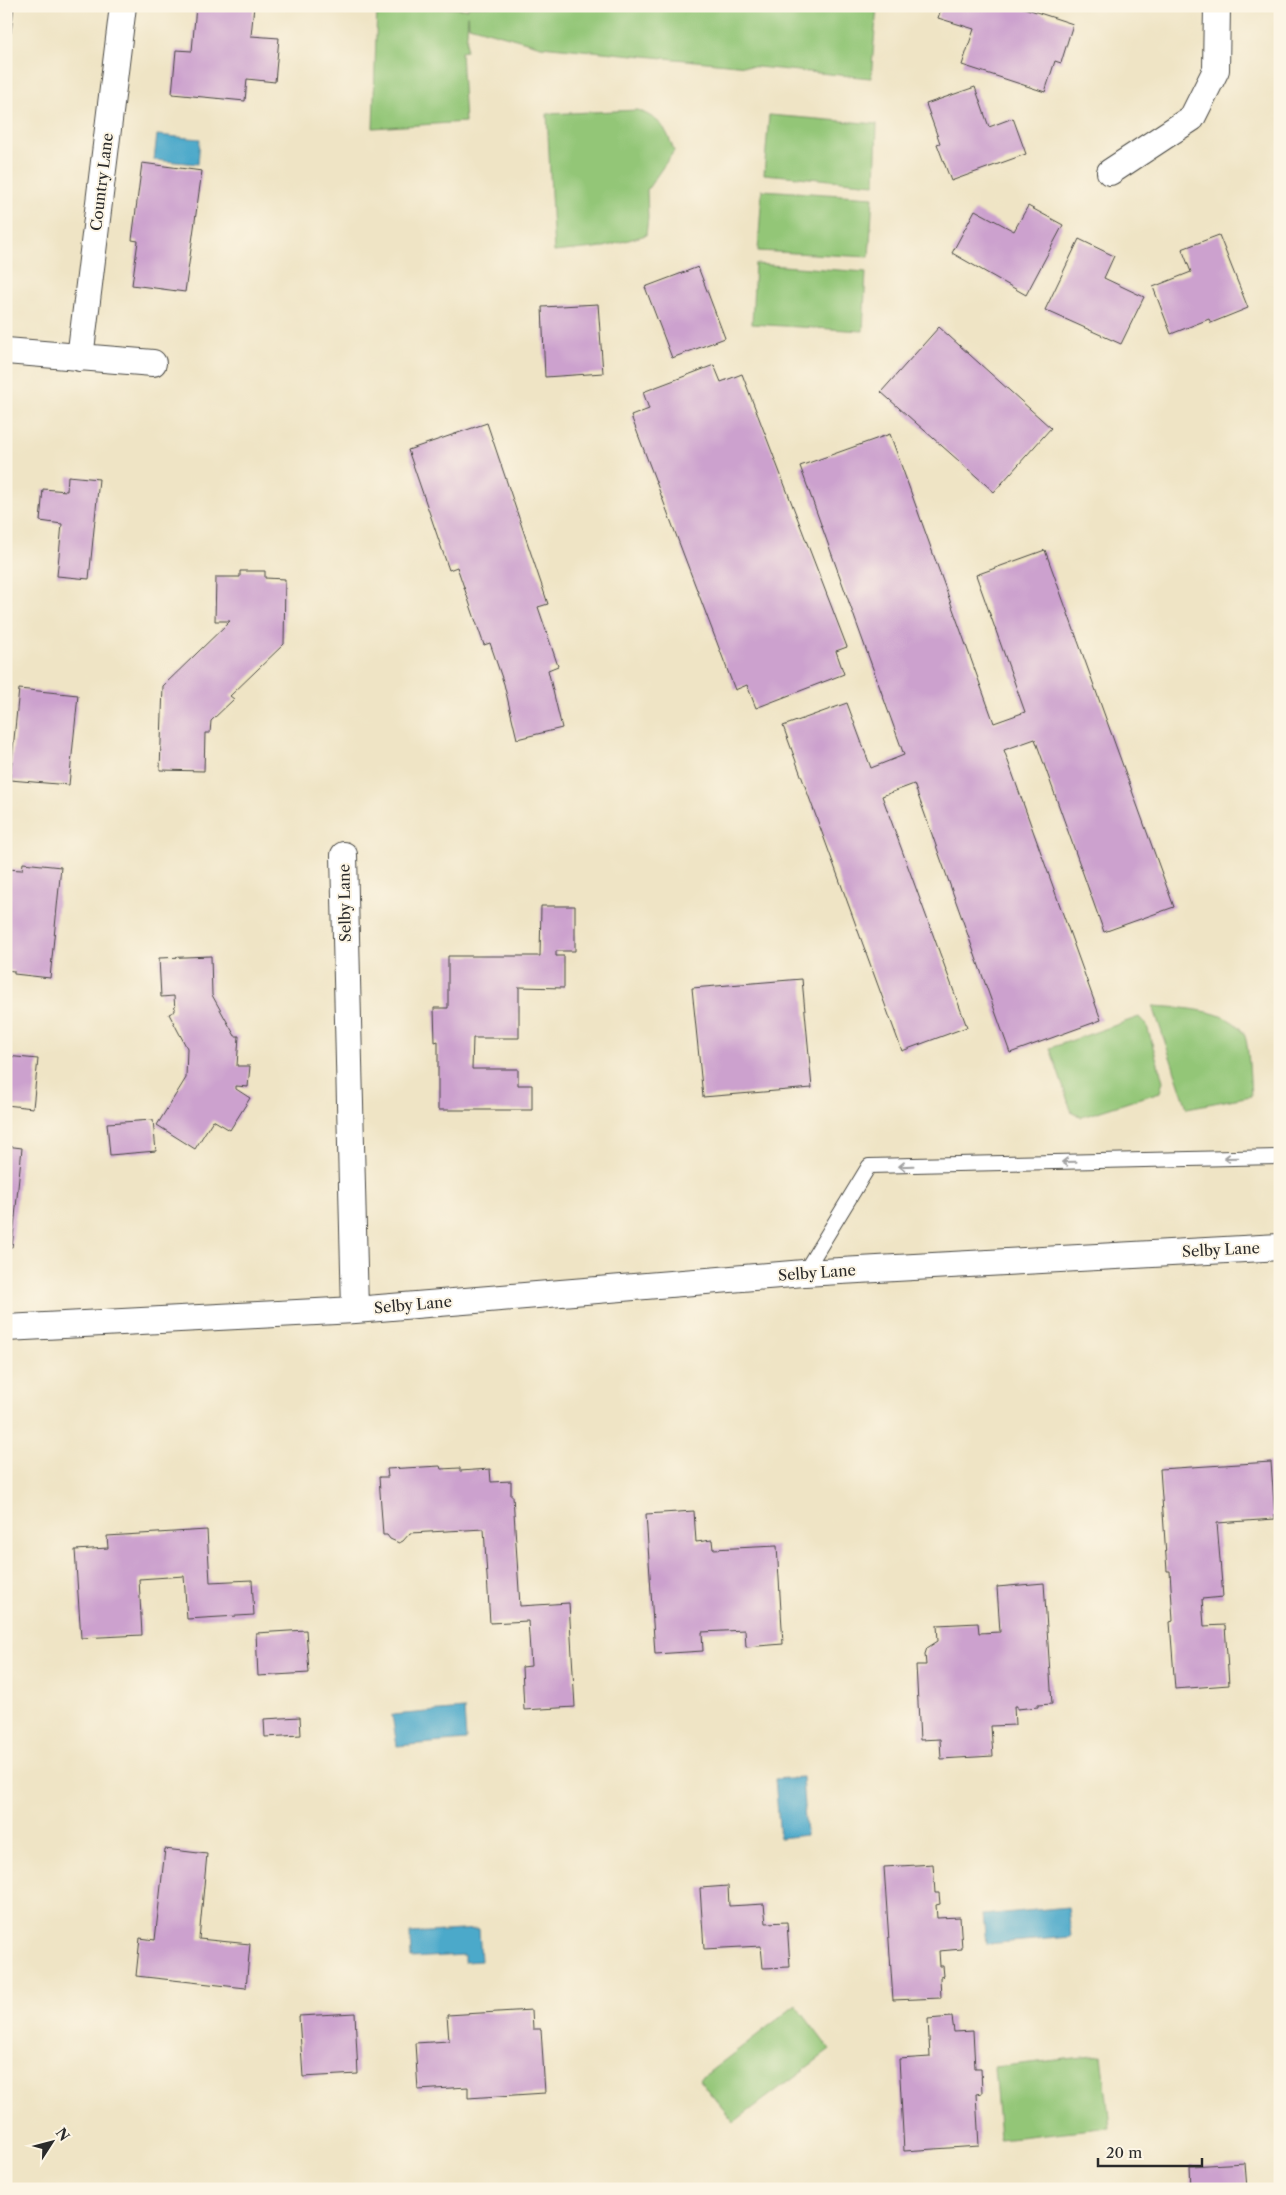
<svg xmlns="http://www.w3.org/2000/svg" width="1286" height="2195" viewBox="0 0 1286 2195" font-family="'Libre Caslon Text',serif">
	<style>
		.green { fill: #93c677; stroke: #5f7851 }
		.water { fill: #4ba9ca; stroke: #3b6a7a }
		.building { fill: #cca1ce }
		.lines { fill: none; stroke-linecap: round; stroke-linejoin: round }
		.lane-casing { stroke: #484742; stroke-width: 16 }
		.street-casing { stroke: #484742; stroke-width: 28 }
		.lane { stroke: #fff; stroke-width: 14 }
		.street { stroke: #fff; stroke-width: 26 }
		.oneway { stroke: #a0a0a0 }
		.labels { text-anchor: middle; stroke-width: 4; stroke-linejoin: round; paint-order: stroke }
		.street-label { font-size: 15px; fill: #2b2b2b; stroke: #fcf5e5 }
	</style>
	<rect width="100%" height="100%" fill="#fcf5e5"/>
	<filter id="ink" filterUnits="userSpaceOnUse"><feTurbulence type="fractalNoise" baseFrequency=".02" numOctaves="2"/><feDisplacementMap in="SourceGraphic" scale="10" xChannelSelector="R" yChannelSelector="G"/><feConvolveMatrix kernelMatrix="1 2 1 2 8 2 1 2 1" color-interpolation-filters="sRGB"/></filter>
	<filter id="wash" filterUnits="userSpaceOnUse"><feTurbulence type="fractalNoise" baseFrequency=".0096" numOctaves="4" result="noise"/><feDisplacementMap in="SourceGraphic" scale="20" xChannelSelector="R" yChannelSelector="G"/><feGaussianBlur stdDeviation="1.12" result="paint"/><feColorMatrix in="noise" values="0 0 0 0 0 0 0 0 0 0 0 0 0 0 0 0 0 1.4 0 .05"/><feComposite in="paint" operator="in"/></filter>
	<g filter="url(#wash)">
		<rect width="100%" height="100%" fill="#efe4c5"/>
		<path class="green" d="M377 6 468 9V6H877L871 78 541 46 469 26 468 15 466 51 461 52 465 122 373 128Z
			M638 110C662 121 665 126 674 151L647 190 648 218 646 235 604 247 554 252 547 114Z
			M769 115 877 124 875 184 764 174Z
			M762 190 873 197 869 257 758 251Z
			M755 264 866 272 863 331 752 324Z
			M1153 1006C1179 1008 1230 1008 1244 1034 1249 1043 1250 1083 1251 1096L1187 1108Z
			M1139 1017 1147 1026 1163 1081 1160 1092 1082 1117 1072 1113 1050 1048Z
			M796 2005 830 2050 734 2122 699 2080Z
			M1102 2055 1110 2127 1000 2139 994 2067Z"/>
		<path class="water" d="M157 135 200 139 198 164 154 160Z
			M464 1709 466 1740 397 1746 392 1715Z
			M802 1777 806 1835 780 1838 775 1779Z
			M1068 1907 1071 1937 986 1944 983 1915Z
			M479 1929 481 1961 464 1962V1955L411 1958 410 1933Z"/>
		<g id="blocks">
			<path class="building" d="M6 6H14L11 33H6Z
				M196 6H254L251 36 279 38 275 82 247 79 245 101 172 94 176 50 192 51Z
				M942 6H1018L1073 24 1061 63 1055 61 1045 92 962 65 974 29 938 18Z
				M975 87 989 127 1013 118 1026 154 951 181 937 144 940 143 926 104Z
				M142 163 202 171 185 292 132 285 138 241 132 240Z
				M1028 206 1063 225 1026 295 952 253 975 210 1014 231Z
				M1219 235 1248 308 1211 323 1209 319 1171 334 1153 287 1191 272 1182 249Z
				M1079 239 1114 256 1104 278 1144 297 1121 344 1045 310Z
				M698 267 725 338 672 358 645 287Z
				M598 304 603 373 545 377 542 307Z
				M939 327 1051 428 994 492 881 392Z
				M714 365 721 382 742 374 847 647 836 651 844 674 756 708 747 685 735 690 631 416 649 409 643 392Z
				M487 423 548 604 538 607 558 666 548 670 562 728 517 739 504 684 490 643 484 645 457 567 449 570 408 450Z
				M890 434 994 723 1025 712 976 575 1045 550 1174 907 1104 932 1035 739 1004 750 1101 1020 1010 1053 914 784 882 796 967 1027 902 1051 783 726 847 703 871 768 904 755 800 466Z
				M68 476 99 479 89 579 57 576 62 524 40 521 43 489 67 491Z
				M240 571H265V578L285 579 284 644 230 696 234 699 211 721 210 733H205L204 771 160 770 163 686 230 621H215L216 577H240Z
				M19 689 78 695 69 785 10 780Z
				M23 863 61 867 50 978 14 974V971L6 970V869L22 870Z
				M541 906H575V951H556V956H564V988L519 987V1038H473L472 1069H518V1085H532V1110H438V1041L435 1042 434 1008H448V956H540Z
				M211 956 212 995 235 1036H239L237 1066H250L248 1087 236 1086V1089L250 1098 230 1130 213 1120 195 1149 157 1125 186 1078 187 1048 169 1014 175 1011 174 996 161 997 159 958Z
				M802 979 812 1088 703 1097 692 988Z
				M6 1056 38 1059 33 1108 6 1105Z
				M153 1120 156 1151 110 1155 107 1123Z
				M6 1146 22 1148 12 1247H6Z
				M1271 1462 1275 1519 1217 1523 1223 1597 1202 1599 1204 1626 1225 1625 1229 1685 1175 1689 1170 1622 1173 1621 1170 1571H1167L1160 1469Z
				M440 1466 441 1469 460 1468V1471L490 1469 491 1482 511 1481V1496H513L520 1606 569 1603 575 1707 524 1710 522 1667 531 1666 528 1621 490 1623 484 1529 410 1533 403 1541 399 1543 390 1539 387 1535H383L379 1477H388L387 1469Z
				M694 1511 696 1542 712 1540 713 1549 777 1546 783 1644 746 1647 745 1630 702 1632 703 1651 655 1654 646 1514Z
				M207 1530 210 1582 252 1580 254 1615 187 1619 184 1576 139 1579 142 1635 81 1638 75 1550 108 1548 107 1536Z
				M1044 1583 1052 1704 1038 1705V1707L1017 1709V1706H1014L1015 1725 991 1726 993 1756 941 1759 940 1739 920 1740 916 1665H926L925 1654 927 1648 938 1641 937 1625 978 1623 979 1633 1000 1632 997 1587Z
				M306 1630 309 1673 258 1676 256 1633Z
				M300 1717 301 1735 265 1737 264 1719Z
				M165 1849 207 1854 199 1939 250 1944 246 1988 136 1976 140 1938 155 1940Z
				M933 1864 935 1893H939L940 1904 936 1905 937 1918 960 1917 962 1949 939 1951 940 1966H943L944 1976 940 1977 941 1998 893 2000 884 1867Z
				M728 1886 729 1906 764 1904 766 1923 787 1922 790 1967 763 1968 761 1946 704 1949 700 1888Z
				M532 2010 533 2029H541L545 2093 468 2098V2087L418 2090 415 2043 449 2041 447 2015Z
				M355 2013 358 2074 303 2077 299 2016Z
				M952 2017 954 2032 973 2031 975 2068H981L982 2093 976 2094 979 2146 904 2151 899 2059 930 2057 928 2019Z
				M1245 2163 1247 2189H1191L1190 2166Z"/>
		</g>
	</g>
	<g filter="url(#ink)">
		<use href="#blocks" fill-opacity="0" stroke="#484742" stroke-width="1"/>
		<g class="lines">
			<g class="lane-casing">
				<path id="lane" d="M804 1273 869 1166 1280 1157"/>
			</g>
			<g class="street-casing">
				<path id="street" d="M1110 172 1192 118 1216 70 1217 6
					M6 351 153 363
					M80 358 123 6
					M344 855 355 1310
					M6 1328 355 1310 804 1273 1280 1247"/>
			</g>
			<use href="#lane" class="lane"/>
			<use href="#street" class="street"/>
		</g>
		<defs><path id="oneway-shaft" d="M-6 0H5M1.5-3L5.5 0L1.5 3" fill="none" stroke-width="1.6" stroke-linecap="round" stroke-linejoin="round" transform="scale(1.25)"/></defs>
		<g class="oneway">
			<use href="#oneway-shaft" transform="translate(1231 1158) rotate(179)"/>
			<use href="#oneway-shaft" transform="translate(1069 1162) rotate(179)"/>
			<use href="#oneway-shaft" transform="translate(906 1166) rotate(178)"/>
		</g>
	</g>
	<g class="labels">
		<g class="street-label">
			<text transform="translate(102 182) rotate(-83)" y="5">Country Lane</text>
			<text transform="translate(345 903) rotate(-91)" y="5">Selby Lane</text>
			<text transform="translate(1221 1250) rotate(-3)" y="5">Selby Lane</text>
			<text transform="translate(817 1273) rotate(-4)" y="5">Selby Lane</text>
			<text transform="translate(413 1305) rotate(-5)" y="5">Selby Lane</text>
		</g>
	</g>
	<rect width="1286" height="2195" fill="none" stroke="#fcf5e5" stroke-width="25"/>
	<g transform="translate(52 2142) rotate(54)" stroke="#fcf5e5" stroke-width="4" paint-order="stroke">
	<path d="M0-4L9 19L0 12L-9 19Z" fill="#2b2b2b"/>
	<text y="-8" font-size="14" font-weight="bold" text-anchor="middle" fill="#2b2b2b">N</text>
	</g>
	<path d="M1098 2158v8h104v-8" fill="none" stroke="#2b2b2b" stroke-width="2.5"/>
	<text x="1106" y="2158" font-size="15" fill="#2b2b2b" stroke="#fcf5e5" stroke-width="4" paint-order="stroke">20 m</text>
</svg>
